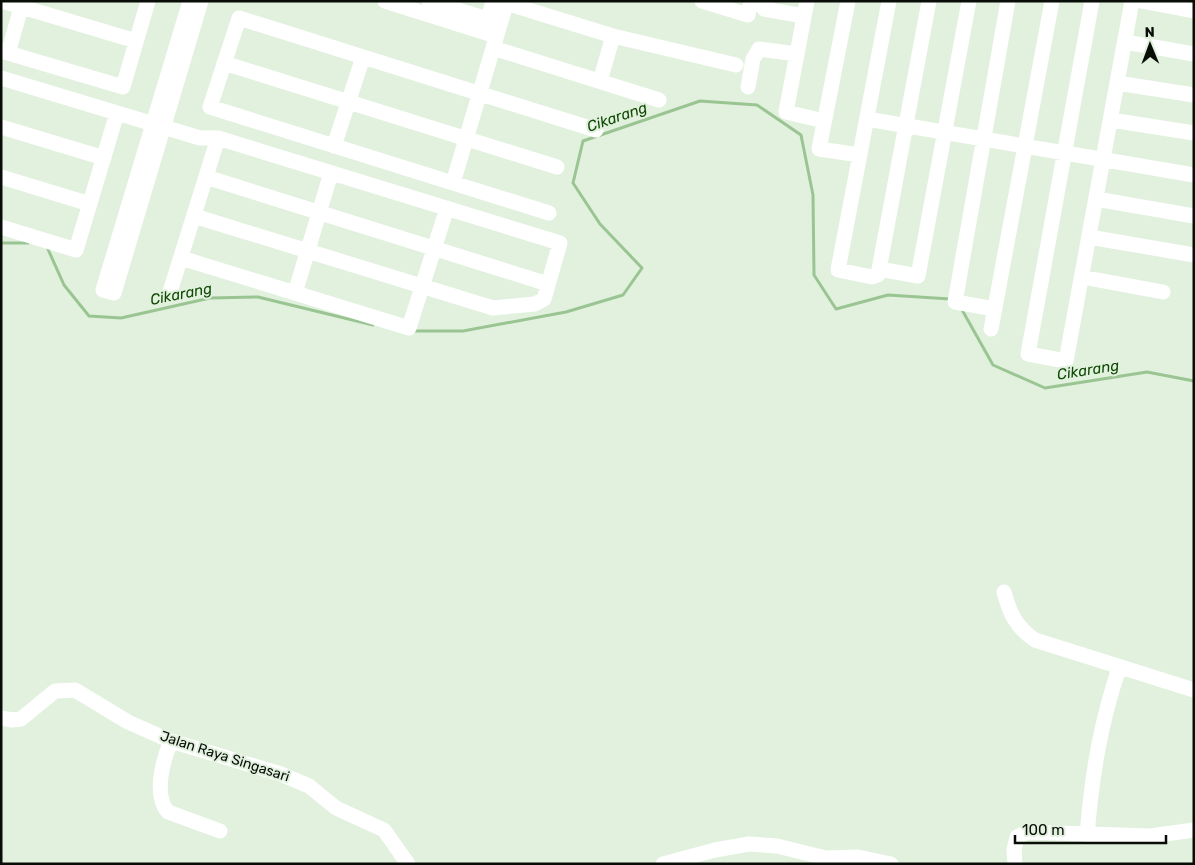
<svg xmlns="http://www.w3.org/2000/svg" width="1195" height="865" viewBox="0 0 1195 865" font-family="Rubik,sans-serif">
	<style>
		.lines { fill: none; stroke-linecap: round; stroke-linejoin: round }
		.stream { stroke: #9ac593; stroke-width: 3 }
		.minor { stroke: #fff; stroke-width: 15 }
		.labels { text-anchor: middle; stroke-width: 4; stroke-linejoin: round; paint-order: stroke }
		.street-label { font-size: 14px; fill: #080d07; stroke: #e1f1de }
		.water-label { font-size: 15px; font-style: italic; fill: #0f4903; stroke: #e1f1de }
	</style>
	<rect width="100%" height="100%" fill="#e1f1de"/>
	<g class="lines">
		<path class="stream" d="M1 243H28
			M47 247 64 285 89 316 121 318 210 298 258 297 373 325
			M961 308 993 365 1045 388 1147 372 1194 381
			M414 331H463L566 312 623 295 642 268 600 224 573 183 583 141 700 101 757 105 801 135 813 195 814 275 836 309 888 295 950 299"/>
		<path class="minor" d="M2 1 136 41
			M190 1 103 290 114 293 201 1
			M385 1 496 36
			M429 1 500 23
			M702 1 748 15 751 1
			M766 1 764 9 804 16
			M807 1 786 112 824 121
			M848 1 819 149 860 155
			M889 1 838 270 872 277 878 275 929 1
			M1092 1 1028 354 1066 361 1132 1
			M1141 1 1194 11
			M506 3 613 36 736 65
			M488 20 493 1
			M1125 42 1194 54
			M493 48 659 100
			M1 51 123 87 148 1
			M8 53 23 1
			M224 63 557 167
			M1 78 200 138H218L560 243 544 299 535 304 493 308 194 216
			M600 81 613 36
			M1117 83 1194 95
			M748 87 753 59 759 49 797 54
			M867 119 1194 175
			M1111 120 1194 133
			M1 127 104 158
			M334 146 363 57
			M1 177 90 204
			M206 177 548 284
			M453 183 507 1
			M1096 199 1194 216
			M549 213 210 107 239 18 596 130
			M1 227 76 250 117 113
			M1089 237 1194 255
			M181 258 409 328 447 208
			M879 269 918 276 969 1
			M1082 277 1163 292
			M295 293 331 173
			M169 295 218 138
			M995 309 955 302 1008 1
			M991 329 1052 1
			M1004 592C1010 614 1016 627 1035 640L1194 690
			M1 718 12 720 21 719 55 691 75 690 128 722 171 741 281 774 309 786 336 808 384 830 408 864
			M171 741C163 760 153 795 168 812L220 831
			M1087 835C1092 775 1100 725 1119 668
			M663 864 715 850 749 844 777 846 826 858 858 857 891 864
			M1015 864 1014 850 1017 837 1027 832 1150 836 1194 830"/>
	</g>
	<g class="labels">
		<g class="street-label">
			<text transform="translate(225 756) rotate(18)" y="5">Jalan Raya Singasari</text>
		</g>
		<g class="water-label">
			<text transform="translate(617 117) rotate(-19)" y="5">Cikarang</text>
			<text transform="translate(181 294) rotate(-11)" y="5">Cikarang</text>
			<text transform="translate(1088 370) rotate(-9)" y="5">Cikarang</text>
		</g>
	</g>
	<rect width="1195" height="865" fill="none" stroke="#080d07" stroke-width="5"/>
	<g transform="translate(1150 45) rotate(359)" stroke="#e1f1de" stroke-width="4" paint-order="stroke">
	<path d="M0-4L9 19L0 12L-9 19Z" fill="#080d07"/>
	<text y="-8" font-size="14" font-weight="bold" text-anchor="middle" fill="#080d07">N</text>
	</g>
	<path d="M1015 835v8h151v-8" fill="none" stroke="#080d07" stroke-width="2.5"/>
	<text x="1022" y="835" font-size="15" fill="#080d07" stroke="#e1f1de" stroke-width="4" paint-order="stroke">100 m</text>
</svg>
